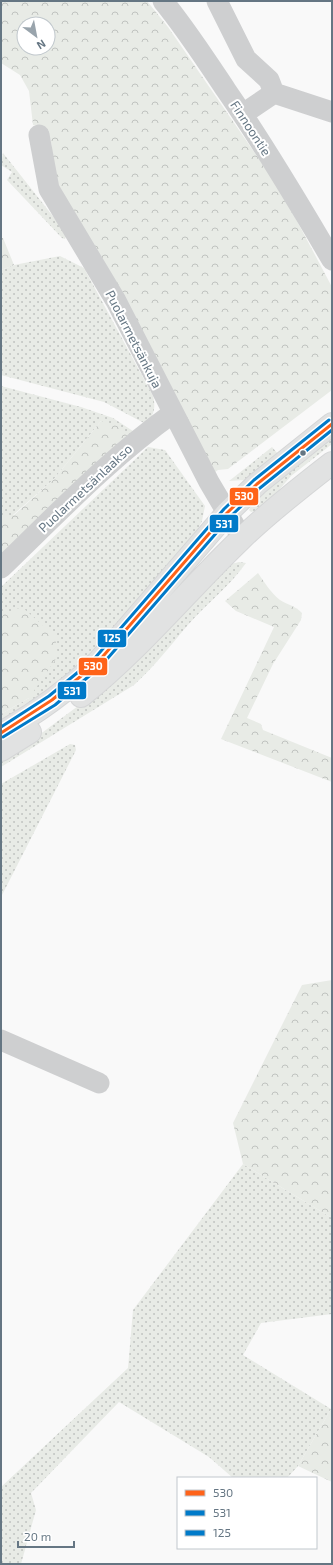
<svg xmlns="http://www.w3.org/2000/svg" width="333" height="1565" viewBox="0 0 333 1565" font-family="'Exo 2',sans-serif">
	<style>
		.grass { fill: url(#grass-dots) }
		.forest { fill: url(#forest-crowns); fill-rule: evenodd }
		.lines { fill: none; stroke-linecap: round; stroke-linejoin: round }
		.major-casing { stroke: #d5d6d7; stroke-width: 24 }
		.minor { stroke: #cecfd0; stroke-width: 21 }
		.major { stroke: #e1e2e2; stroke-width: 22 }
		.bus-1-casing { stroke: #fff; stroke-width: 6 }
		.bus-2-casing { stroke: #fff; stroke-width: 6 }
		.bus-3-casing { stroke: #fff; stroke-width: 6 }
		.bus-1 { stroke: #ff6319; stroke-width: 3 }
		.bus-2 { stroke: #007ac9; stroke-width: 3 }
		.bus-3 { stroke: #007ac9; stroke-width: 3 }
		.bus-dot { fill: #657683; stroke: #fff; stroke-width: 1.5 }
		.labels { text-anchor: middle; stroke-width: 4; stroke-linejoin: round; paint-order: stroke }
		.street-label { font-size: 13px; fill: #657683; stroke: #fff }
		.line-badge { stroke: #fff; stroke-width: 1.5 }
		.badge-label { font-size: 11px; text-anchor: middle; font-weight: bold; fill: #fff }
	</style>
	<defs>
		<pattern id="grass-dots" width="8" height="8" patternUnits="userSpaceOnUse"><rect width="8" height="8" fill="#e8ebe6"/><path d="M2 2h.1M6 6h.1" fill="none" stroke="#c0c3c0" stroke-width="1.8" stroke-linecap="round"/></pattern>
		<pattern id="forest-crowns" width="20" height="18" patternUnits="userSpaceOnUse"><rect width="20" height="18" fill="#e8ebe6"/><path d="M2 6a3 3 0 1 1 6 0M12 15a3 3 0 1 1 6 0" fill="none" stroke="#c0c3c0"/></pattern>
	</defs>
	<rect width="100%" height="100%" fill="#f9f9f9"/>
	<path class="grass" d="M3 153 67 234 65 239 62 238 7 180 12 172 1 165Z
		M60 256 84 268 153 396C156 408 154 415 146 424L104 402 1 375V270L14 265Z
		M1 386 81 407 113 418 136 433 130 439 101 421 54 479 13 515H1Z
		M332 436V444L291 476 263 509 251 512 249 510 254 500Z
		M148 447 165 450 205 506 202 521 193 539 119 629 58 690 1 724V714L29 698 1 618V587Z
		M272 447 278 454 244 480 229 481Z
		M239 562 246 563C229 587 206 604 187 626 170 646 154 667 134 685L1 767V759L43 732 109 683 231 564Z
		M70 744 75 745 76 750 73 756 1 897V784Z
		M243 1164 332 1218V1314L261 1323 243 1355 331 1409 298 1466 287 1478H233L209 1457 119 1402 31 1493 36 1510 21 1564H1V1487L128 1368 133 1310Z"/>
	<path class="forest" d="M1 1H147L168 27 281 191 332 287V390L228 469 218 470 212 474C162 376 110 279 57 182 45 160 63 131 33 125L29 91 20 75 1 63ZM24 24H48V48H24Z
		M1 238H3L14 265 1 270Z
		M101 421 118 426 130 439 6 555 1 552V515H14L54 479Z
		M258 573C265 583 270 592 280 600 288 605 296 606 302 613L301 620 273 664 247 718 261 724 263 730 332 758V782L221 739 274 627 236 611 225 601Z
		M22 607 55 636 58 656 29 698 1 714V618L5 613Z
		M332 980V1218L243 1164 233 1123 302 985Z
		M331 1409 332 1410V1482L298 1466Z"/>
	<g class="lines">
		<g class="major-casing">
			<path id="major" d="M81 696C140 649 187 591 241 539 269 512 301 487 332 463
				M1 733C37 713 68 690 98 662L227 513 257 484 332 424
				M1 750 30 732"/>
		</g>
		<path class="minor" d="M163 1C186 29 206 60 226 90 264 145 298 202 332 260
			M217 1 246 59 269 80 274 93 243 114
			M274 93 332 112
			M39 135 49 189 116 301 209 482 242 538
			M1 568C56 515 110 458 173 413
			M1 1040 99 1083"/>
		<use href="#major" class="major"/>
		<g class="bus-1-casing">
			<path id="bus-1" d="M1 733 52 700 98 662 227 513 257 484 332 424"/>
		</g>
		<g class="bus-2-casing">
			<path id="bus-2" d="M3 737 55 705 101 666 231 516 260 488 332 430"/>
		</g>
		<g class="bus-3-casing">
			<path id="bus-3" d="M1 727 49 696 94 659 224 509 254 480 329 420"/>
		</g>
		<use href="#bus-1" class="bus-1"/>
		<use href="#bus-2" class="bus-2"/>
		<use href="#bus-3" class="bus-3"/>
	</g>
	<circle class="bus-dot" cx="303" cy="453" r="3.5"/>
	<g class="labels">
		<g class="street-label">
			<text transform="translate(251 128) rotate(57)" y="5">Finnoontie</text>
			<text transform="translate(134 339) rotate(63)" y="5">Puolarmetsänkuja</text>
			<text transform="translate(85 488) rotate(-43)" y="5">Puolarmetsänlaakso</text>
		</g>
	</g>
	<g class="line-badge">
		<rect x="229" y="487" width="30" height="19" rx="4" fill="#ff6319"/>
		<rect x="209" y="514" width="30" height="19" rx="4" fill="#007ac9"/>
		<rect x="97" y="629" width="30" height="19" rx="4" fill="#007ac9"/>
		<rect x="78" y="657" width="30" height="19" rx="4" fill="#ff6319"/>
		<rect x="57" y="681" width="30" height="19" rx="4" fill="#007ac9"/>
	</g>
	<g class="badge-label">
		<text x="244" y="500">530</text>
		<text x="224" y="528">531</text>
		<text x="112" y="642">125</text>
		<text x="93" y="670">530</text>
		<text x="72" y="695">531</text>
	</g>
	<rect width="333" height="1565" fill="none" stroke="#657683" stroke-width="4"/>
	<rect x="177" y="1477" width="140" height="72" fill="#ffffff" stroke="#c1c8cd"/>
	<rect x="185" y="1490" width="20" height="6" fill="#ff6319" stroke="#c1c8cd"/>
	<text x="213" y="1497" font-size="12" fill="#657683">530</text>
	<rect x="185" y="1510" width="20" height="6" fill="#007ac9" stroke="#c1c8cd"/>
	<text x="213" y="1517" font-size="12" fill="#657683">531</text>
	<rect x="185" y="1530" width="20" height="6" fill="#007ac9" stroke="#c1c8cd"/>
	<text x="213" y="1537" font-size="12" fill="#657683">125</text>
	<g transform="translate(36 36) rotate(148)"><circle r="19" fill="#ffffff" stroke="#c1c8cd"/>
	<path d="M0-3L7 15L0 10L-7 15Z" fill="#99a4ac"/>
	<text y="-6" font-size="11" font-weight="bold" text-anchor="middle" fill="#657683">N</text>
	</g>
	<path d="M18 1541v6h56v-6" fill="none" stroke="#657683" stroke-width="2"/>
	<text x="24" y="1541" font-size="12" fill="#657683" stroke="#ffffff" stroke-width="3" paint-order="stroke">20 m</text>
</svg>
